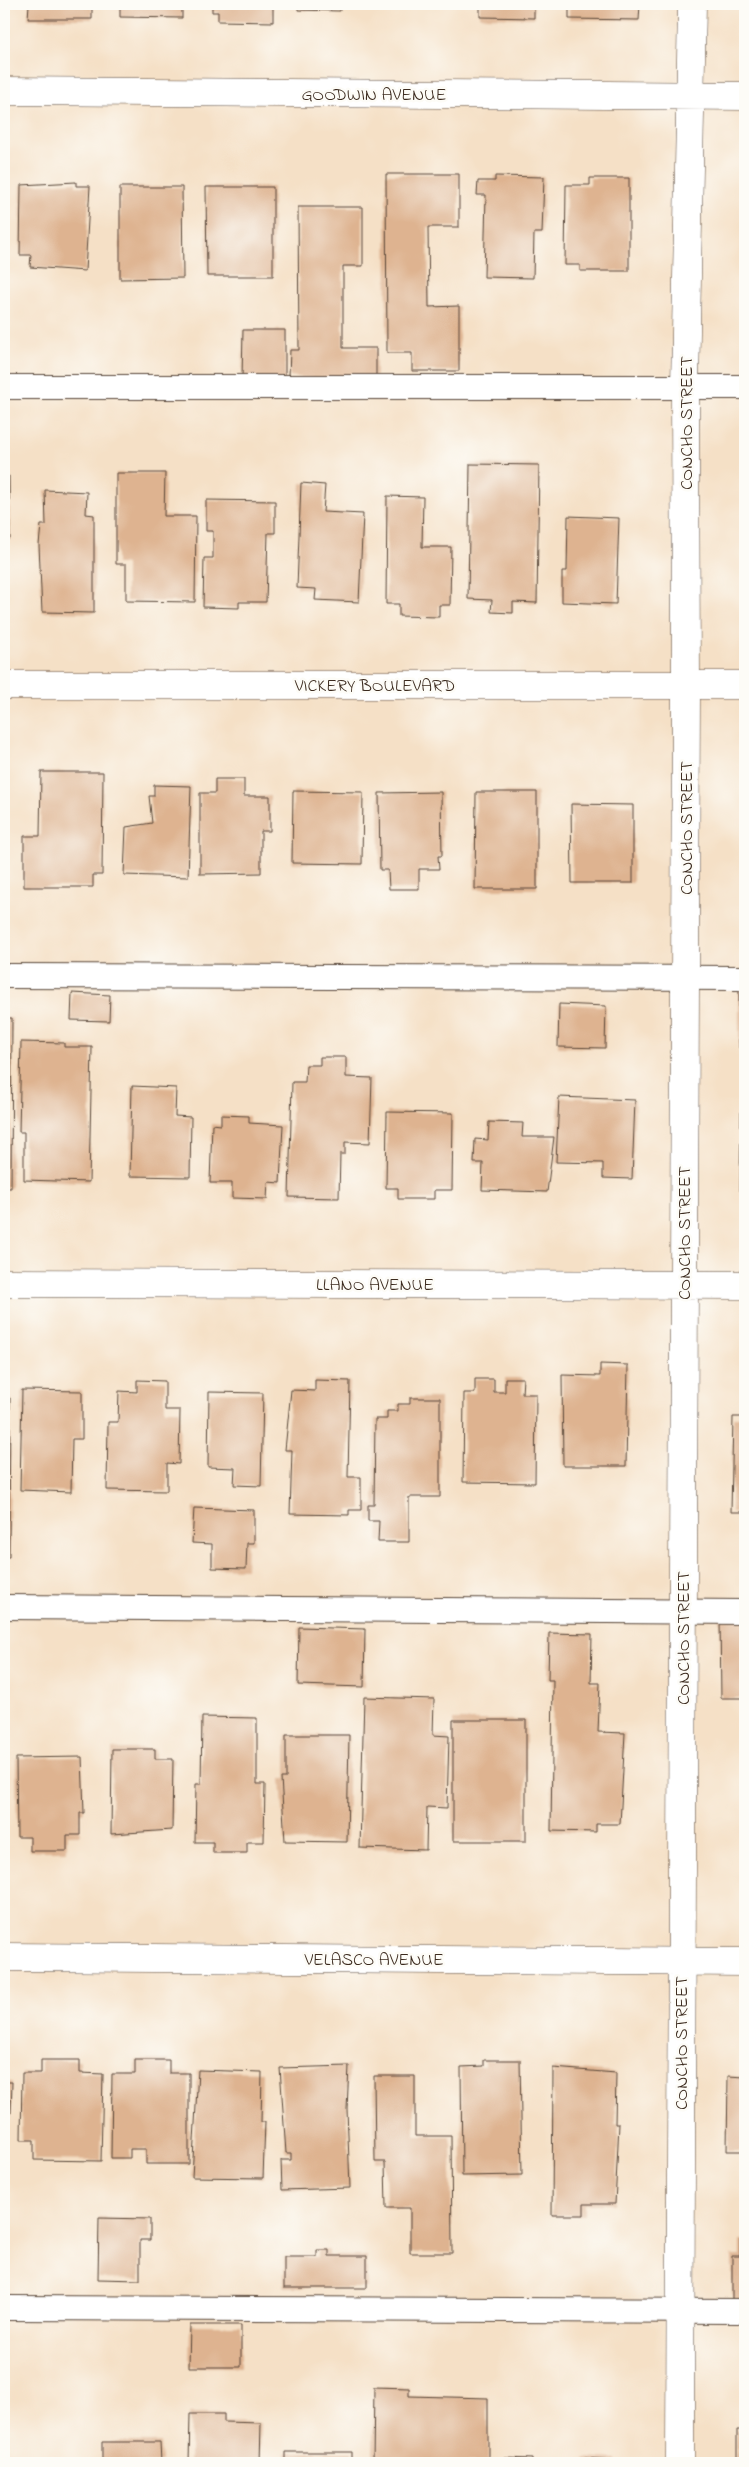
<svg xmlns="http://www.w3.org/2000/svg" width="749" height="2467" viewBox="0 0 749 2467" font-family="'Indie Flower',sans-serif">
	<style>
		.building { fill: #deb390 }
		.lines { fill: none; stroke-linecap: round; stroke-linejoin: round }
		.lane-casing { stroke: #574537; stroke-width: 26 }
		.street-casing { stroke: #574537; stroke-width: 29 }
		.lane { stroke: #fff; stroke-width: 24 }
		.street { stroke: #fff; stroke-width: 28 }
		.labels { text-anchor: middle; stroke-width: 5; stroke-linejoin: round; paint-order: stroke }
		.street-label { font-size: 18px; fill: #3b2a1e; stroke: #fdfcf7 }
	</style>
	<rect width="100%" height="100%" fill="#fdfcf7"/>
	<filter id="ink" filterUnits="userSpaceOnUse"><feTurbulence type="fractalNoise" baseFrequency=".02" numOctaves="2"/><feDisplacementMap in="SourceGraphic" scale="10" xChannelSelector="R" yChannelSelector="G"/><feConvolveMatrix kernelMatrix="1 2 1 2 8 2 1 2 1" color-interpolation-filters="sRGB"/></filter>
	<filter id="wash" filterUnits="userSpaceOnUse"><feTurbulence type="fractalNoise" baseFrequency=".0096" numOctaves="4" result="noise"/><feDisplacementMap in="SourceGraphic" scale="20" xChannelSelector="R" yChannelSelector="G"/><feGaussianBlur stdDeviation="1.12" result="paint"/><feColorMatrix in="noise" values="0 0 0 0 0 0 0 0 0 0 0 0 0 0 0 0 0 1.4 0 .05"/><feComposite in="paint" operator="in"/></filter>
	<g filter="url(#wash)">
		<rect width="100%" height="100%" fill="#f5e0c6"/>
		<g id="blocks">
			<path class="building" d="M29 4H92V19H28Z
				M120 4H182V18L120 17Z
				M212 4H273V22L218 21V12H212Z
				M298 4H340V11L298 10Z
				M480 4H534V18L480 17Z
				M569 4H640L639 20 569 19Z
				M4 171H6L5 234H4Z
				M386 174H459V227H428L429 307 459 306V371H412V353H387Z
				M495 176 544 177 542 233H534L533 278 484 277 486 195H477L478 181H495Z
				M590 178H629V271H580V265H565L566 185H590Z
				M76 182V186H90L85 271 30 267 31 255H20L21 185Z
				M120 187H182L183 278 120 279Z
				M206 187H273V276H207Z
				M298 207H363V266H343V348H376V386L289 376 290 350H299Z
				M243 330H285V379H242Z
				M470 464 539 465 537 603 513 602V613L491 612 492 600 468 599Z
				M116 473H165L164 516H196L195 602 126 601V564H116Z
				M4 476H9L10 539H4Z
				M301 483 325 485 323 512 363 514 359 602 315 600 316 589 297 588Z
				M45 490 87 492 86 514 94 515V613L42 612 39 545 41 525H46Z
				M387 496 423 497 422 547H451L450 605H439V617L399 616V604H386Z
				M206 500 275 501V533H268L266 602H239V608L203 607 204 558H213V531H206Z
				M568 516 619 518 616 604 562 602V571H567Z
				M41 772H103L102 875H93V887H24V836H40Z
				M215 779H244V796H270V831H261V873L200 874V793H215Z
				M154 785 191 786 188 877 124 875 126 827 152 823 149 796H154Z
				M293 791 363 792 362 864 292 863Z
				M441 792 442 856H438L439 869H419V889H389L388 870H380L379 793Z
				M476 792H537V889H475Z
				M571 804 633 805V883H572Z
				M739 991H745V1048H739Z
				M72 993 110 995 109 1021 71 1020Z
				M559 1004 606 1006 605 1048 558 1047Z
				M4 1018H12L11 1188H4Z
				M21 1042 64 1043V1047H92L89 1182 24 1180V1132H19Z
				M320 1057H346V1077L372 1078 370 1143 345 1142V1154H340L339 1198 289 1197 292 1082H305L306 1065H320Z
				M132 1086 176 1088 175 1116 191 1117 190 1177 130 1176Z
				M559 1097 635 1100 632 1179 603 1178V1163L556 1162Z
				M741 1101H745V1191H740Z
				M387 1112 453 1113 452 1190H434V1199H398V1188H386Z
				M221 1115 249 1116V1123L283 1125 280 1183 268 1182 267 1199 232 1198V1183H210L212 1124 221 1125Z
				M489 1122 523 1123 522 1137H554L547 1192 482 1190 483 1163H474L475 1139 488 1140Z
				M600 1364 628 1365 626 1466H563L562 1375 600 1376Z
				M505 1378H523L522 1394H536L535 1483 463 1482 464 1393H475V1379H494V1392H505Z
				M137 1380 165 1381V1410H180L179 1464 167 1463V1491L107 1490 108 1422H118L119 1391 137 1392Z
				M315 1380 350 1381 348 1477H361V1510H349V1515L290 1514 292 1450H285L291 1390 315 1391Z
				M22 1390 82 1391V1439H72L71 1492 20 1490Z
				M209 1392 263 1393 261 1486 234 1485 235 1468 208 1467Z
				M4 1398H10L9 1557H4Z
				M410 1398H440V1497H409V1542H378L379 1521H368V1505H374L375 1419H387V1411H398V1404H410Z
				M733 1417H745V1512H731Z
				M194 1508 254 1510V1543H247L246 1569 212 1568V1544L192 1543Z
				M745 1618V1698H721L720 1619Z
				M299 1627 365 1629 364 1687 298 1685Z
				M549 1633 592 1634 591 1683H600L598 1732 625 1733 620 1824H596V1832L551 1831 553 1680H548Z
				M364 1697 434 1699 433 1735 449 1736 447 1808 427 1807 426 1850 360 1848Z
				M202 1717 257 1718V1784H265L264 1842H247V1853H213V1842H195L196 1784H201Z
				M453 1720H526V1841H453Z
				M286 1735H349L347 1842 285 1841 281 1778H286Z
				M112 1749H155V1759H173L172 1830 111 1834Z
				M82 1757 84 1813H80V1835H67V1851H30V1837H17L16 1758Z
				M41 2060H80V2073L103 2074 101 2161 34 2160V2140H21L22 2073H41Z
				M135 2060H169V2073H189V2164H146V2149H130V2158H111L112 2074H135Z
				M484 2060H520L522 2175 462 2176 461 2067 484 2066Z
				M349 2066 347 2109 350 2188 282 2190 281 2160H291V2153H286L280 2068Z
				M553 2068 616 2073 615 2124H619L615 2204H584V2215H552Z
				M198 2070 262 2072 261 2122H265L263 2178 192 2177Z
				M374 2076H415V2136H451L452 2253H410V2208H386L385 2162H375Z
				M728 2076 745 2077V2151H727Z
				M4 2082H12L11 2113 4 2112Z
				M99 2218 150 2219V2240H140V2280L98 2279Z
				M740 2240H745V2303H732V2256H740Z
				M317 2250H329V2256H367V2288H284V2257H317Z
				M190 2325H241V2367H189Z
				M374 2387 409 2388V2396L488 2398V2463H373Z
				M190 2414H224V2422L261 2423 260 2463H189Z
				M737 2430H745V2463H737Z
				M102 2442H160L161 2463H102Z
				M286 2452H351V2463H286Z
				M505 2458 532 2459V2463H505Z
				M585 2458 616 2460V2463H585Z"/>
		</g>
	</g>
	<g filter="url(#ink)">
		<use href="#blocks" fill-opacity="0" stroke="#574537" stroke-width="1"/>
		<g class="lines">
			<g class="lane-casing">
				<path id="lane" d="M4 387H745
					M4 976 745 978
					M4 1607 745 1612
					M4 2308 745 2311"/>
			</g>
			<g class="street-casing">
				<path id="street" d="M4 91 745 96
					M4 685H745
					M4 1283 745 1285
					M4 1957 745 1962
					M680 2463 686 685 685 387 692 4"/>
			</g>
			<use href="#lane" class="lane"/>
			<use href="#street" class="street"/>
		</g>
	</g>
	<g class="labels">
		<g class="street-label">
			<text x="374" y="100">GOODWIN AVENUE</text>
			<text transform="translate(686 423) rotate(-90)" y="6">CONCHO STREET</text>
			<text x="375" y="691">VICKERY BOULEVARD</text>
			<text transform="translate(686 828) rotate(-90)" y="6">CONCHO STREET</text>
			<text transform="translate(684 1233) rotate(-90)" y="6">CONCHO STREET</text>
			<text x="375" y="1290">LLANO AVENUE</text>
			<text transform="translate(683 1638) rotate(-90)" y="6">CONCHO STREET</text>
			<text x="374" y="1965">VELASCO AVENUE</text>
			<text transform="translate(681 2043) rotate(-90)" y="6">CONCHO STREET</text>
		</g>
	</g>
	<rect width="749" height="2467" fill="none" stroke="#fdfcf7" stroke-width="20"/>
</svg>
